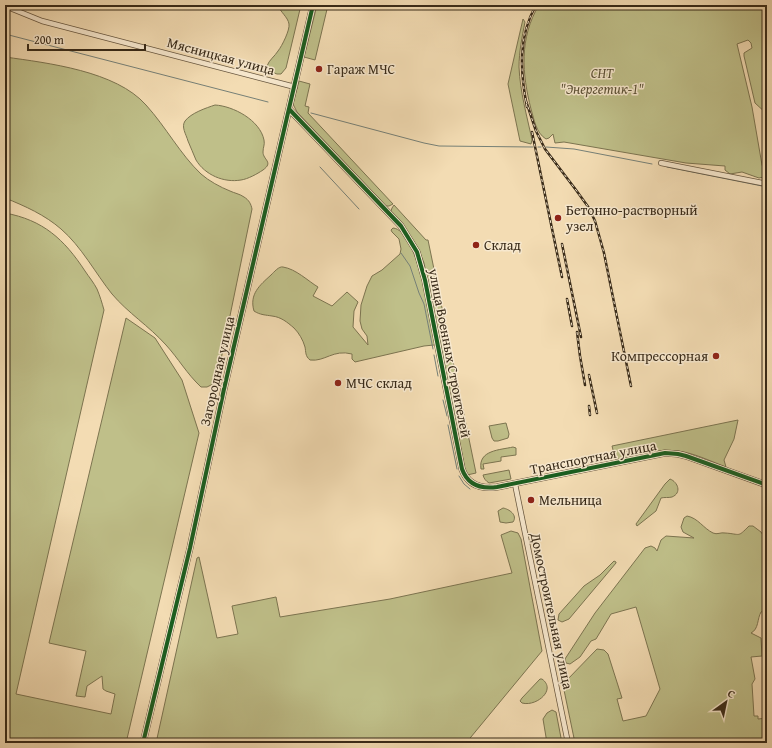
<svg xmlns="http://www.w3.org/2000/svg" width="772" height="748" viewBox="0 0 772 748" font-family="'Gentium Book Plus',serif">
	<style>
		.green { fill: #bfbf89; stroke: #7c7450 }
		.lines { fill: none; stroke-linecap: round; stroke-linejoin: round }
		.stream { stroke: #768077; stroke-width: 1 }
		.minor-casing { stroke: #67563f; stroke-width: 6 }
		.tertiary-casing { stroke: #67563f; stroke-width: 7 }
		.minor { stroke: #f7e8ce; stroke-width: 4.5 }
		.tertiary { stroke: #f7e8ce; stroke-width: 5.5 }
		.rail-casing { stroke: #382a18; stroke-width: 2.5 }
		.rail { stroke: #f7e8ce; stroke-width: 1; stroke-dasharray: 3; stroke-linecap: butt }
		.cycleway-casing { stroke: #f7e8ce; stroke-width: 6 }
		.cycleway { stroke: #1b5e20; stroke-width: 4 }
		.poi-dot { fill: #8f2418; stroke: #f7e8ce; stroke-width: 1.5 }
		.labels { text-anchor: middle; stroke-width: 3; stroke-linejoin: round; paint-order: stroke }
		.street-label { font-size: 14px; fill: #382a18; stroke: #f7e8ce }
		.poi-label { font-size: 14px; fill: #382a18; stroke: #f7e8ce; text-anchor: start }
		.park-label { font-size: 14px; font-style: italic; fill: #5a4f34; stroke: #f7e8ce }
	</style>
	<rect width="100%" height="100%" fill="#f3dcb3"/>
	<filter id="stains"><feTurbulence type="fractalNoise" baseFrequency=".005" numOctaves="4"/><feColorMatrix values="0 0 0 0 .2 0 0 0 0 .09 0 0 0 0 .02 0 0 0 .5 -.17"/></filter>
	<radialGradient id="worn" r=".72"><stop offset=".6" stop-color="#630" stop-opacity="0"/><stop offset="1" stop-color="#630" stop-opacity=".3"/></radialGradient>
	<path class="green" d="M278 5H301L286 68 281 74H277L269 71 267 66C269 60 275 56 278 51 282 46 290 30 289 24 288 17 280 12 278 5Z
		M317 5H328L315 60 304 57Z
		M539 5H767V114L755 103 744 56V53L752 48 751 43 748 40 737 44 752 107 762 165 766 173 764 177 759 178 742 172 730 174 725 170V166L686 163 564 142 555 143 553 134 549 138 546 139C536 133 534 119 531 109 522 74 519 38 539 5Z
		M523 19 525 22C522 37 519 52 519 67 520 92 527 116 532 140L531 144 520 141 508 84Z
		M5 57C48 63 116 71 146 105 166 127 180 154 201 174 209 181 220 187 230 191 234 193 240 194 244 197 249 200 251 204 252 209L218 374 213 384 207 387H201C187 374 178 358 166 345 149 326 128 313 112 294 96 274 81 246 61 229 45 215 25 206 5 198Z
		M299 81 310 84 305 106 309 107 308 113 393 204 389 206H386L297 112 293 104Z
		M215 105C233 106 260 120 264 140 265 145 263 147 263 152 263 160 274 162 263 170 257 174 248 179 241 180 224 183 205 175 196 160 193 154 191 147 188 141 186 134 181 127 185 121 191 113 206 108 215 105Z
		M394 205 426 240H428L476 473 467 475 465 470 424 263C415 238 406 231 391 211L392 208Z
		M5 213C43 220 64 239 85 271 89 277 94 283 97 289 100 296 102 303 104 310L16 694 111 714 115 694 106 691 103 689 102 676 87 686 85 697 76 696 86 651 49 643 126 318 155 338 182 380 199 433 126 743H5Z
		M393 228C418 230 431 322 435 344L434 345 424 346 355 362 352 359V354C333 349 325 362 310 360 305 356 306 352 305 347 303 340 299 333 294 328 287 322 281 317 272 316 266 315 260 315 254 311 249 294 260 285 271 275 274 272 279 266 283 267 296 269 308 281 318 287L313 296 332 306 347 292 358 302 354 311 353 327 368 345 367 336 362 329 360 321 361 305 367 286 372 276 382 270 400 254 401 249 399 239 392 232 391 230Z
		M738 420 734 439 724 460 726 467C710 461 694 453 678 451 659 448 634 457 616 461L612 446Z
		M506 423 509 434 508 438 498 441H494L492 438 489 426Z
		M513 447 516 448V455L501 457V461L483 464 484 469H481C478 450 500 450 513 447Z
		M509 470 511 479 489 483C486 481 484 479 483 475Z
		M670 479C678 482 682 493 672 497 668 498 665 497 661 498L656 511 637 526 636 524 665 484Z
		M503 508C509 509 518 515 513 522L506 523 500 522 498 511Z
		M687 516C698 518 703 528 713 533 717 535 721 532 725 533 741 534 737 538 749 526H753L761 532 767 542V609L761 612C757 619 759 629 751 633L761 638 762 656 751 657 755 679 752 684 754 716H758V719L767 718V743H575L564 690 566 681 597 649 604 650 608 654 622 698 617 699 623 721 646 716 660 689 636 607 611 614 596 639 591 641 580 657 570 664 566 663 565 659 595 613 645 548 651 546 655 548 657 551 661 540 666 536 694 538 683 532 681 527 684 518Z
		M511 531 518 533 521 539 542 651 466 743H156L197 558 199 557 217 638 238 634 232 606 276 597 280 617 390 599 512 573 501 535Z
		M614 561 616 562V563L569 619 562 622 558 620 559 614 584 586 600 575Z
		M540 679H542C557 690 536 707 522 703L520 701 522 698Z
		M552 710 556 712 562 743H547L543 719 547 713Z"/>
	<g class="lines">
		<path class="stream" d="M5 34 268 102
			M311 113 424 143 439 146 533 147
			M538 147H541
			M546 147 574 149 652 164
			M320 167 359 209
			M667 167 767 187
			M401 253 410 266 419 293 424 304 433 349
			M434 355 438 376
			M443 400 447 416
			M448 425 457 469
			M459 476 464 484 470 489"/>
		<g class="minor-casing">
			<path id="minor" d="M5 6 42 21 295 87
				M661 163 767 184
				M515 484 568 743"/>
		</g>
		<g class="tertiary-casing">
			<path id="tertiary" d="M289 109 401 226 417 252 425 280 462 469C468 486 482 489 497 487L665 453 678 454 686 456 767 485
				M143 743 190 548 224 389 313 5"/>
		</g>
		<use href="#minor" class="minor"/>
		<use href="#tertiary" class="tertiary"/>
		<g class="rail-casing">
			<path id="rail" d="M526 101 536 131 545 149 576 190 589 208 595 221 604 253 631 386
				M527 107C520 71 518 37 536 5
				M532 132 562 277
				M562 244 581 337
				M567 299 572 326
				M577 332 580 356 585 385
				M589 375 597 413
				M589 406 590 415"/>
		</g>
		<use href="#rail" class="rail"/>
		<g class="cycleway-casing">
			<path id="cycleway" d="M289 109 401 226 417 252 425 280 462 469C468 486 482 489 497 487L665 453 678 454 686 456 767 485
				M143 743 190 548 224 389 313 5"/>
		</g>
		<use href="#cycleway" class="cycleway"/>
	</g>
	<g class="poi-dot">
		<circle cx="319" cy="69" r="4"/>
		<circle cx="558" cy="218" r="4"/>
		<circle cx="476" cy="245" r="4"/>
		<circle cx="716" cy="356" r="4"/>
		<circle cx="338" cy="383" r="4"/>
		<circle cx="531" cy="500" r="4"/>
	</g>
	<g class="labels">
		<g class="street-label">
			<text transform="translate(221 56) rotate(15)" y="5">Мясницкая улица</text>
			<text transform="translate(450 353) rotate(79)" y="5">улица Военных Строителей</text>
			<text transform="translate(217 371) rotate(-77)" y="5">Загородная улица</text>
			<text transform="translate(593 457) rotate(-11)" y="5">Транспортная улица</text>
			<text transform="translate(552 611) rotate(78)" y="5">Домостроительная улица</text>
		</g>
		<g class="poi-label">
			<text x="327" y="74">Гараж МЧС</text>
			<text x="566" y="215">Бетонно-растворный<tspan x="566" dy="16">узел</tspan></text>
			<text x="484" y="250">Склад</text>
			<text x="708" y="361" text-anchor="end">Компрессорная</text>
			<text x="346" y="388">МЧС склад</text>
			<text x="539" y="505">Мельница</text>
		</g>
		<g class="park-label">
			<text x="602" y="78">СНТ<tspan x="602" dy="16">"Энергетик-1"</tspan></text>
		</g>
	</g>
	<rect width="772" height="748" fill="none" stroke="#f3dcb3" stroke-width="20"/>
	<rect x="6" y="6" width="760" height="736" fill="none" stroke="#382a18" stroke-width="2"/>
	<rect x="10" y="10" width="752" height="728" fill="none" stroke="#382a18"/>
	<g transform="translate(726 702) rotate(33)" stroke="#f7e8ce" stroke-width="3" paint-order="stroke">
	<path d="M0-3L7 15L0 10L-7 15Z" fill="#382a18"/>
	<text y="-6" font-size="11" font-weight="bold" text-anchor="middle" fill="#382a18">С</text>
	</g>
	<path d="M28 44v6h117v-6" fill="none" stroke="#382a18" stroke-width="2"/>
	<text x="34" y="44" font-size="12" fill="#382a18" stroke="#f7e8ce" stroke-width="3" paint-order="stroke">200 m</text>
	<rect width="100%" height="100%" filter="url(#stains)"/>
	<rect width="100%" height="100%" fill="url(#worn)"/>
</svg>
